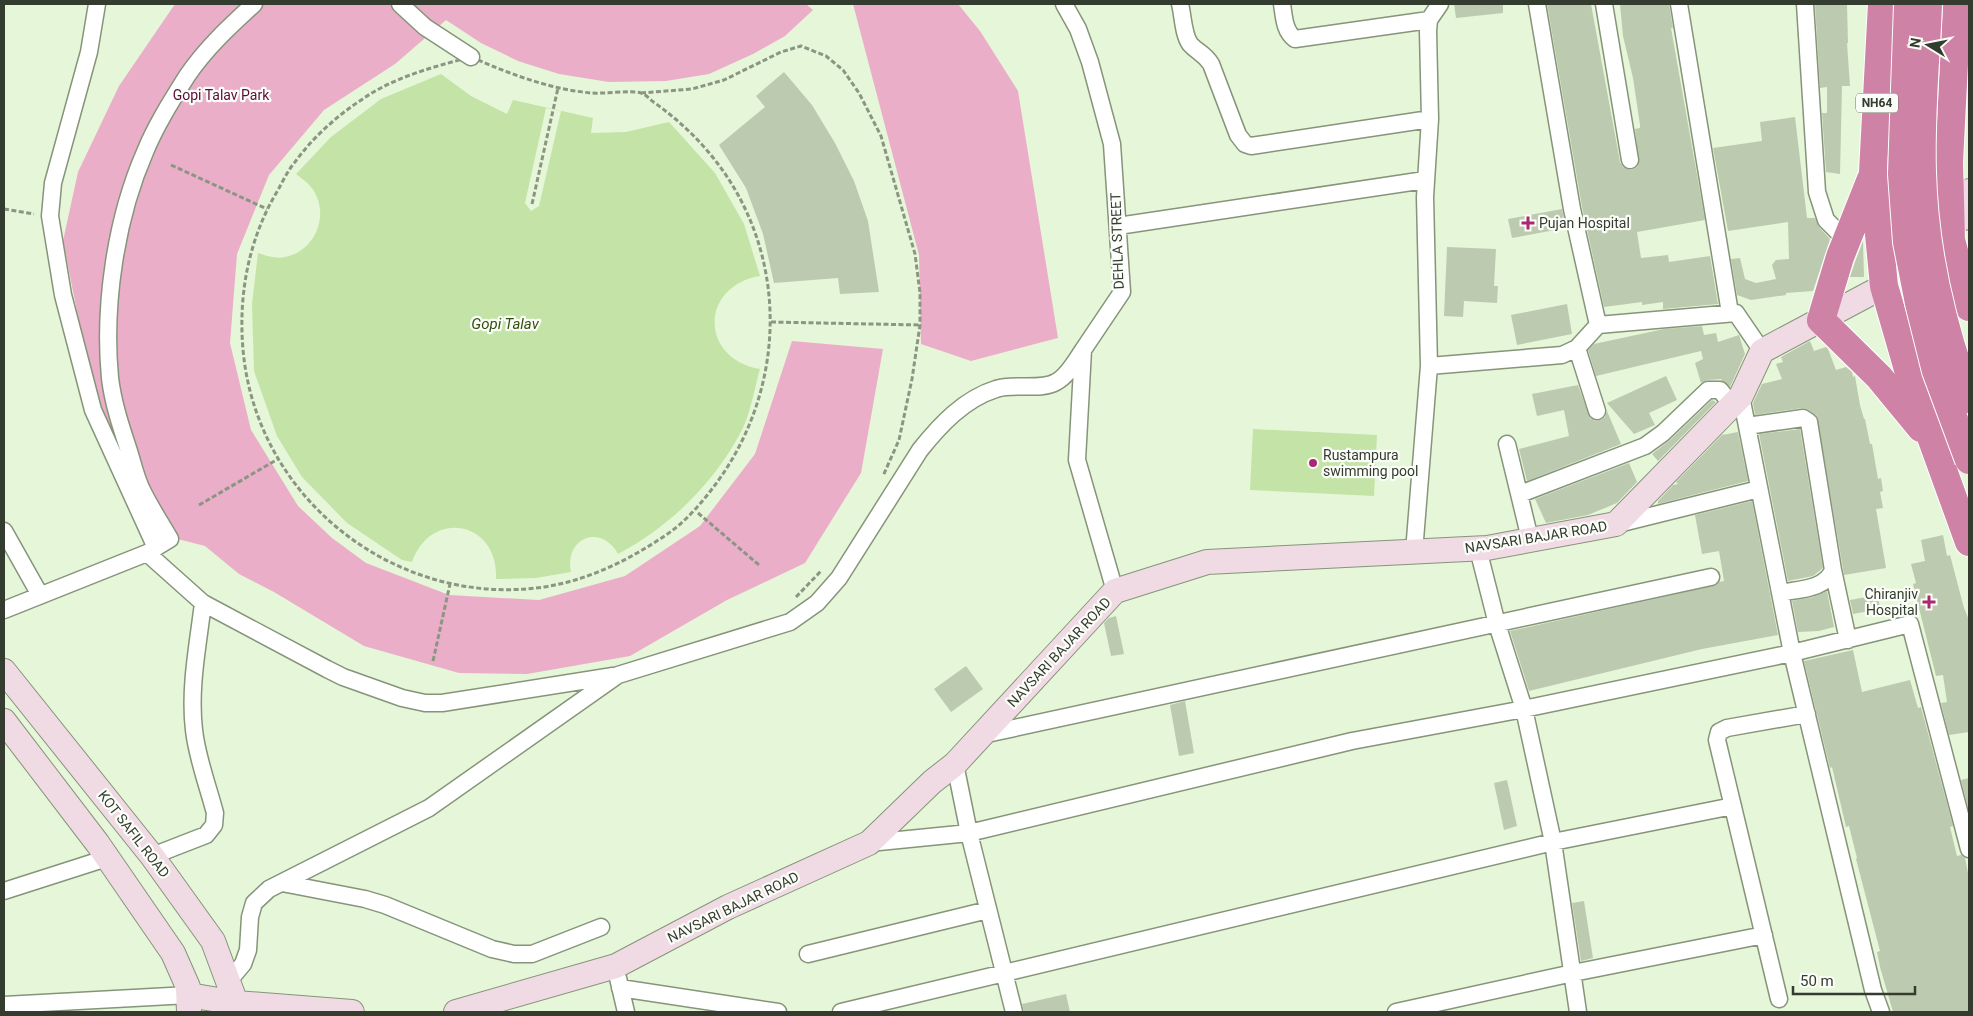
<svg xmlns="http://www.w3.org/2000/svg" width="1973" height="1016" viewBox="0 0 1973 1016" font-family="Roboto,sans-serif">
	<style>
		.green { fill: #eaaec9 }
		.water { fill: #c3e4a6 }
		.pier { fill: #e6f6d9 }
		.building { fill: #bccbaf }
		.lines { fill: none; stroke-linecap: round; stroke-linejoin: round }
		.street-casing { stroke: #86947a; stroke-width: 19 }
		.secondary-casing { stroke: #86947a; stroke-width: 26 }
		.highway-casing { stroke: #fff; stroke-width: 30 }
		.path { stroke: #8b9682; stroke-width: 3; stroke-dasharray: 5 2.5; stroke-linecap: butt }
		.street { stroke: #fff; stroke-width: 16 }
		.secondary { stroke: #f0dae4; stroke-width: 24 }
		.highway { stroke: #ce82a5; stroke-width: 28 }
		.highway-bridge-casing { stroke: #fff; stroke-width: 30; stroke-linecap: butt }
		.highway-bridge { stroke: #ce82a5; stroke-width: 28 }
		.poi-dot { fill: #aa2771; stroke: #fbfef8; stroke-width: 2 }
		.labels { text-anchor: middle; stroke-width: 4.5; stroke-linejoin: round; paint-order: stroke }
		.shield { fill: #fbfef8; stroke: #70766b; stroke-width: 1 }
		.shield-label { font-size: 12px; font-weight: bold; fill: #343b2f }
		.park-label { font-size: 14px; fill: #5b0b3a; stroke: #fbfef8 }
		.poi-label { font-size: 14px; fill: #343b2f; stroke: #fbfef8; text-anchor: start }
		.street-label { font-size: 14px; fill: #343b2f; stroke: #fbfef8 }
		.water-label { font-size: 15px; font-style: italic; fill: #324f0f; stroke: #fbfef8 }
	</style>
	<rect width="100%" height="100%" fill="#e6f6d9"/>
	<path class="green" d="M175 4H806L813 10 785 36 753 54 709 74 666 81 609 82 559 74 518 61 481 43 446 20 395 64 324 110 269 175 237 254 230 343 251 430 298 506 332 538 366 563 449 595 539 600 625 576 700 526 755 454 792 341 883 349 861 473 805 563 727 600 630 656 527 674 459 673 364 646 274 592 239 574 205 546 150 532 94 397 63 241 78 172 119 86Z
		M853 4H958L980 31 1018 91 1058 338 971 361 921 344 919 255Z"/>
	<path class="water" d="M441 74 471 96 507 114 513 100 593 118 591 133 626 132 669 122 715 173 744 224 760 276C700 286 699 358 760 369 755 386 751 411 743 428 716 481 671 526 618 554 601 523 564 538 571 572L536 578 496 579C499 521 431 508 412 562L402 560 347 523 302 477 277 436 254 371 252 304 258 253C267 256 275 259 285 257 313 252 329 219 315 193 311 185 304 180 296 174L331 137 381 99Z
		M1253 429 1377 435 1374 496 1250 490Z"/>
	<path class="pier" d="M546 108 561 111 539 206 531 211 525 203Z"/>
	<path class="building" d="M1454 4H1503V13L1456 18Z
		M1547 4H1591L1620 162 1623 167 1631 170 1637 167 1639 163 1635 129 1640 128V125L1633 78 1623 36 1620 4H1669L1673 28H1671L1705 220 1637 232 1641 258 1668 255 1669 262 1710 256 1718 304 1663 309V302L1642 305V302L1604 307 1582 207Z
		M1815 4H1847L1848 43H1847L1850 86H1842L1840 174 1826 172 1822 113H1827V87L1820 88Z
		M784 72 812 105 835 143 854 181 868 221 879 292 840 294 838 278 774 283 763 234 746 188 719 145 765 107 756 96Z
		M1795 117 1807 218H1815L1819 227 1830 239 1813 291 1786 293V295L1751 300 1737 295 1731 259 1740 258 1745 279 1756 283 1776 279 1772 265 1776 260 1789 259 1788 222 1728 231 1713 148 1762 141 1760 122Z
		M1562 209 1566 228 1512 238 1508 219Z
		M1863 241 1864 277H1850L1855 262Z
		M1447 247 1496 249 1494 286H1498L1497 303 1464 301 1463 317 1444 316Z
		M1567 304 1572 334 1517 345 1511 315Z
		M1702 326 1704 335 1716 333 1718 342 1739 335 1745 354 1730 387 1721 380 1722 379 1708 380 1701 383 1695 363 1703 359 1701 351 1596 376 1588 350 1594 344 1664 329Z
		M1810 341 1814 351 1826 347 1828 349 1836 370 1846 367 1852 372 1853 377 1855 376 1860 405 1864 419H1865L1870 444H1872L1878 479 1881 478 1883 491 1880 492 1883 508 1876 509 1886 568 1844 575 1817 416 1809 410 1802 408 1755 415 1753 403 1762 384 1782 379 1776 364 1783 362 1781 357Z
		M1666 376 1677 400 1649 413 1655 425 1634 434 1607 403Z
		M1578 385 1590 418 1595 421 1600 420 1605 417 1607 411 1621 444 1527 481 1519 449 1569 436 1564 410 1537 416 1532 394Z
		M1712 400 1716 402 1658 461 1652 454 1670 440Z
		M1800 429 1823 568 1813 576 1788 581 1759 434Z
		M1738 432 1748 481 1658 504V501L1673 485 1678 484 1676 482 1722 435Z
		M1629 463 1637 482 1617 503 1588 515 1546 523 1535 499Z
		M1752 501 1778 635 1702 649 1529 691 1510 631 1717 585 1719 582 1724 581 1719 551 1702 554 1695 515Z
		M1943 535 1947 556 1950 555 1964 608 1969 620V732L1949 735 1941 703 1947 702 1943 675 1936 676 1913 584 1916 583 1911 564 1925 561 1921 540Z
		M1827 591 1834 627 1819 631 1798 632 1792 601 1813 597Z
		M1878 595 1880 609 1853 614 1850 600Z
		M1116 616 1124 654 1111 656 1104 623 1109 618Z
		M1853 650 1862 692 1910 680 1918 708 1921 707 1953 826 1950 827 1957 856 1961 855 1965 858 1969 878V1012H1893L1880 967 1877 952 1880 951 1856 859 1857 858 1849 826 1846 827 1832 767 1830 768 1804 661Z
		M966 666 983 689 951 712 934 689Z
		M1185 701 1194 753 1179 756 1170 705Z
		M1969 778V811L1961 780Z
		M1507 780 1517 826 1504 830 1494 783Z
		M1584 901 1593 958 1581 961 1572 903Z
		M1066 994 1070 1012H1024L1022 1004Z"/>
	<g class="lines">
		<g class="street-casing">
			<path id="street" d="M97 4 89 52 53 183 50 216 63 295 93 410 156 548
				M400 4 425 27 471 57
				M1064 4 1078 29 1090 62 1112 144 1122 292 1083 350 1077 460 1115 591
				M1180 4C1183 15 1183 34 1190 44 1197 52 1204 53 1211 64L1238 135 1245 144 1251 146 1430 119
				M1282 4C1284 16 1284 31 1295 39L1429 20
				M1537 4 1572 209 1598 325 1736 313 1762 351
				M1604 4 1630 160
				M1679 4 1730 313
				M1805 4 1817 192 1826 220 1847 241
				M1118 226 1425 180
				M1577 348 1597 411
				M1429 366 1562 355 1577 348 1598 325
				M1741 396 1792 653 1873 990 1881 1012
				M1747 426 1803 418 1809 422 1833 570 1848 640
				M1507 444 1530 539
				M1520 494 1645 446 1663 433 1708 390H1720L1732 405
				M1618 524 1759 489
				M4 531 40 595
				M1478 549 1497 624 1524 709 1553 842 1578 1012
				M1414 552 1429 366 1425 197 1430 119 1428 31 1429 20 1440 4
				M147 553 203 603 327 669 343 677 402 698 425 703H442L613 676
				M1780 593C1798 589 1825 590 1833 570
				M4 610 147 553 170 539C161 523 150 507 142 490 136 478 133 464 129 451 121 427 113 403 110 378 103 305 116 218 145 152 156 125 172 100 187 76 206 48 230 26 254 4
				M982 735 1711 577
				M955 764 969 833 1014 1012
				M869 843 969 833 1352 741 1524 709 1792 653 1910 624 1969 849
				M152 856 206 835 214 825 215 813C208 786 197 758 194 730 189 688 198 645 203 603
				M282 883 365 899 385 905 492 949 514 954H532L601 927
				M4 891 107 858
				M808 954 988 910
				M618 978 626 1012
				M227 983 243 964 248 950 250 917 254 903 269 889 429 808 618 675 790 622 817 603 839 578 920 450C940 425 964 399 996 389 1013 383 1041 391 1056 382 1068 376 1076 360 1083 350
				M620 988 778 1012
				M1779 999 1717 740 1719 732 1727 728 1807 714
				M4 1005 189 995
				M841 1012 1553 842 1733 806
				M1396 1012 1573 973 1764 935"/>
		</g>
		<g class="secondary-casing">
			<path id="secondary" d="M1932 203 1969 191
				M1933 229 1969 216
				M4 671 152 856 213 941 236 1003V1012
				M4 721 98 844 173 953 188 987 189 1012
				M189 995 236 1003 352 1012
				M456 1012 616 966 728 907 869 843 932 782 955 764 1115 591 1207 562 1487 548 1616 524 1741 396 1762 351 1884 286"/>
		</g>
		<g class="highway-casing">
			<path id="highway" d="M1882 4 1873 172 1884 286 1914 390 1969 542
				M1957 4 1949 162 1951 240 1969 307
				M1871 179 1840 257 1821 320 1879 377 1921 428"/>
		</g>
		<path class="path" d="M471 57C510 74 549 89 591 93 604 94 631 90 641 93 647 95 650 100 655 103 674 117 689 130 705 148 788 242 791 379 718 481 704 500 687 521 666 535 629 560 589 580 544 587 400 608 262 504 244 359 237 301 247 241 278 190 283 181 288 170 295 162 316 133 346 108 377 90 406 74 440 65 471 57Z
			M641 93 692 89 724 80 781 52 801 46 826 56 843 70 859 93 881 136 915 254 920 293V325L912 379 899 440 883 476
			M171 165 267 209
			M532 204 558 88
			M4 209 34 214
			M771 322 920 325
			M199 505 278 459
			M698 513 759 565
			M796 597 821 571
			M433 661 450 584"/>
		<use href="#street" class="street"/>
		<use href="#secondary" class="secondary"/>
		<use href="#highway" class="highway"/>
		<g class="highway-bridge-casing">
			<path id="highway-bridge" d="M1908 4 1902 174 1907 242 1919 303 1936 371 1969 460
				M1928 4C1926 59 1920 116 1922 172 1924 249 1942 327 1969 399"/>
		</g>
		<use href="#highway-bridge" class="highway-bridge"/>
	</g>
	<g class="poi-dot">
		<path d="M1525.5 215.5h5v5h5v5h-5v5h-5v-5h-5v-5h5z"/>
		<circle cx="1313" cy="463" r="5"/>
		<path d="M1926.5 594.5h5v5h5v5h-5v5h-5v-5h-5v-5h5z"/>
	</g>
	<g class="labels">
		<rect class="shield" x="1856" y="93.5" width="42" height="19" rx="4"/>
		<g class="shield-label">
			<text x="1877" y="107">NH64</text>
		</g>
		<g class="park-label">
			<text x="221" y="100">Gopi Talav Park</text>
		</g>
		<g class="poi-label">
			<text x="1539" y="228">Pujan Hospital</text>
			<text x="1323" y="460">Rustampura<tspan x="1323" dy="16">swimming pool</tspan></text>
			<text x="1918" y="599" text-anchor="end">Chiranjiv<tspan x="1918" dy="16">Hospital</tspan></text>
		</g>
		<g class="street-label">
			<text transform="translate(1117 241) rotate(-92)" y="5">DEHLA STREET</text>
			<text transform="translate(1536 537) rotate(-9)" y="5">NAVSARI BAJAR ROAD</text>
			<text transform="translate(1059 652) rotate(-47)" y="5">NAVSARI BAJAR ROAD</text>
			<text transform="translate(134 834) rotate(52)" y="5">KOT SAFIL ROAD</text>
			<text transform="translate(733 907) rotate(-26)" y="5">NAVSARI BAJAR ROAD</text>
		</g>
		<g class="water-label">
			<text x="505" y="329">Gopi Talav</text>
		</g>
	</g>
	<rect width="1973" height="1016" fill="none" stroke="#343b2f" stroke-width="10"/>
	<g transform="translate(1928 45) rotate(280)" stroke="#fbfef8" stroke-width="4" paint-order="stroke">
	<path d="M0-4L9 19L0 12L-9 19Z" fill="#343b2f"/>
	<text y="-8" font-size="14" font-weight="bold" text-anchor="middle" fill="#343b2f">N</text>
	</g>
	<path d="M1793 986v8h122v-8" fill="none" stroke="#343b2f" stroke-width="2.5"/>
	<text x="1800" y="986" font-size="15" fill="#343b2f" stroke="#fbfef8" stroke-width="4" paint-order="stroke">50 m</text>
</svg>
